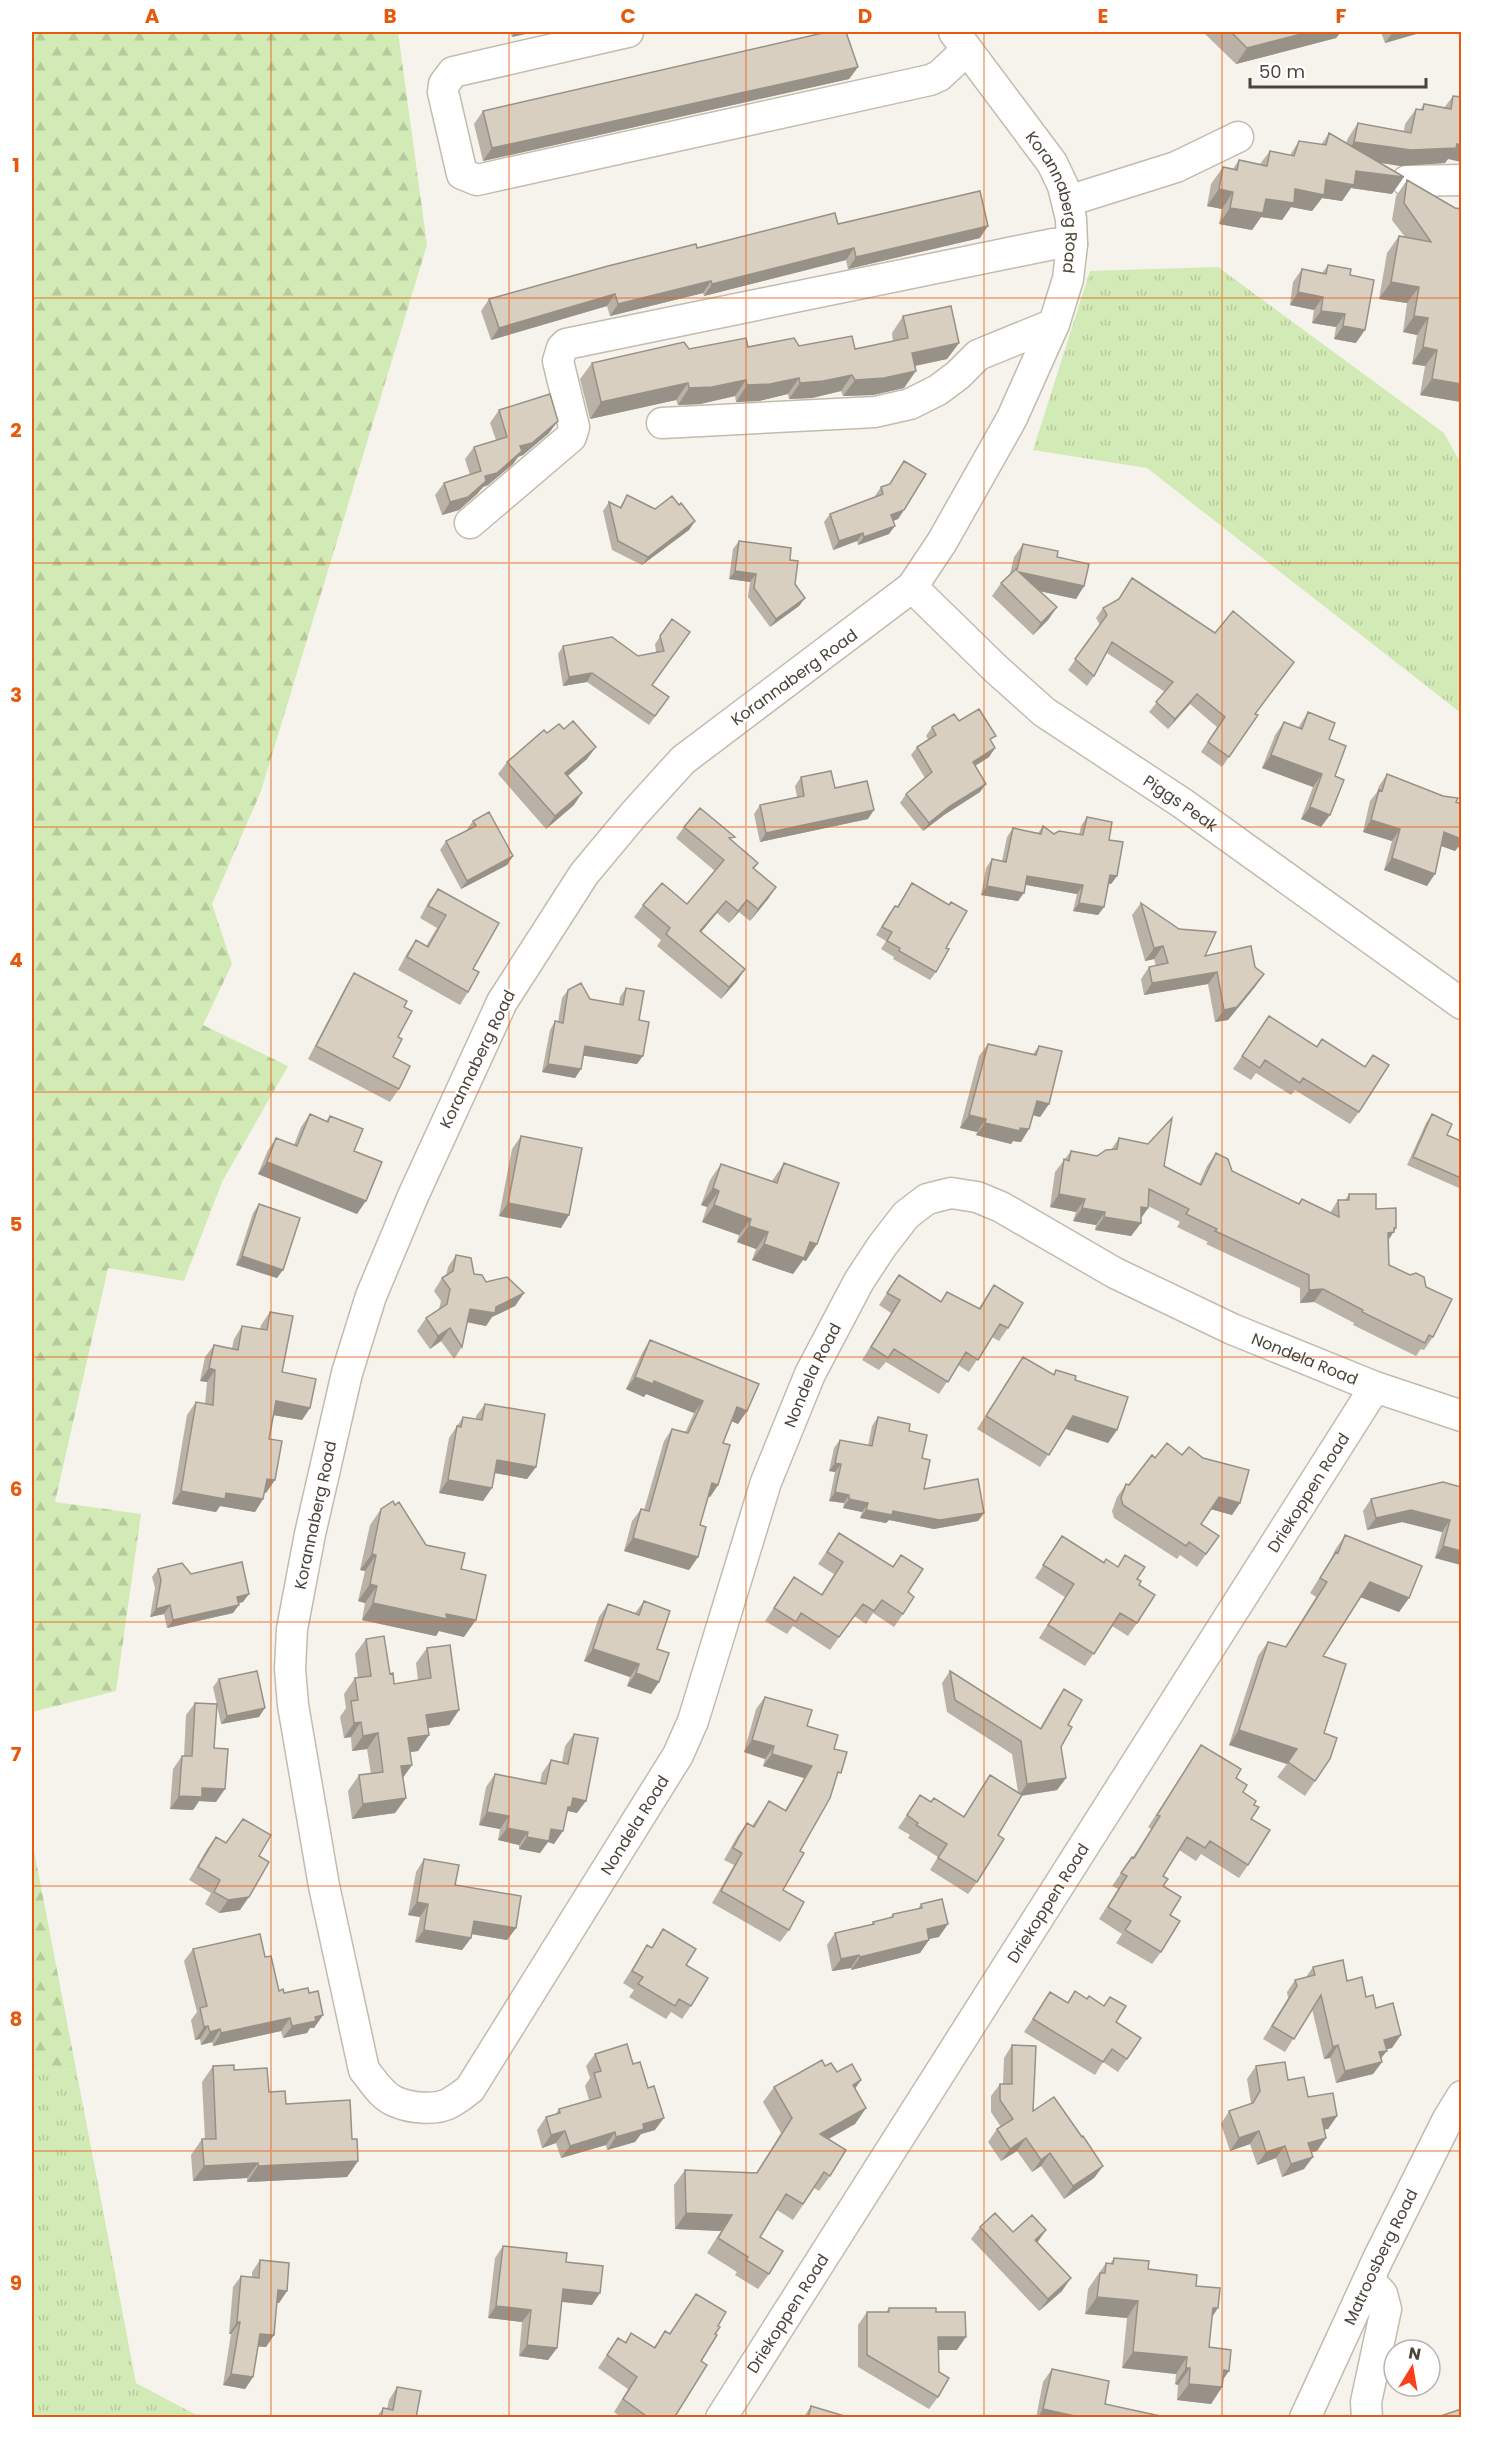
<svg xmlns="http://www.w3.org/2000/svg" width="1493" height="2449" viewBox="0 0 1493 2449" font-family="Poppins,sans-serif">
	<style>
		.grass { fill: url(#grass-tufts) }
		.forest { fill: url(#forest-firs) }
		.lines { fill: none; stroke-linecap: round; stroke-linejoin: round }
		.minor-casing { stroke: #c2bbae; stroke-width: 33 }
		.minor { stroke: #fff; stroke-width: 30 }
		.wall { fill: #bab2a6 }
		.shaded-wall { fill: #979187 }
		.building { fill: #d8cfc1; stroke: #979187; stroke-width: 1.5 }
		.grid { fill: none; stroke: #e8590c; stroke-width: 1.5; stroke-opacity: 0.55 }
		.labels { text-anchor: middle; stroke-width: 4.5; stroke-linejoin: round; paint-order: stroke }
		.street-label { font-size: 16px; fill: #4b4439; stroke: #fff }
		.neatline { fill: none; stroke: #e8590c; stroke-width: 2 }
		.grid-label { font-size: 20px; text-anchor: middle; font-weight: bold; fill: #e8590c }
	</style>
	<defs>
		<pattern id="grass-tufts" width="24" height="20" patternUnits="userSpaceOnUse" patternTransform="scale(1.5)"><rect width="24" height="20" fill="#d2eab5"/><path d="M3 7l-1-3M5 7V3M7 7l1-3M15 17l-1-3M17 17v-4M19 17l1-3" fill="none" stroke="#b6ca9c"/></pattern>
		<pattern id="forest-firs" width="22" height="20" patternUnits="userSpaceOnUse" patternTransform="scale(1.5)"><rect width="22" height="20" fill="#d2eab5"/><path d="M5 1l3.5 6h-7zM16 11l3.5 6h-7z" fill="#b6ca9c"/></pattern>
	</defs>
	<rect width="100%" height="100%" fill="#f6f3ec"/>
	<path class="grass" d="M1218 267 1444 433 1461 464V713L1147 468 1033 450 1090 271Z
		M76 2069 136 2383 200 2417 32 2418V2072Z"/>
	<path class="forest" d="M32 32H398L427 245 261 791 212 904 232 964 203 1025 288 1066 222 1182 184 1281 108 1268 55 1502 141 1514 116 1691 32 1712Z
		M32 1842 37 1866 76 2069 32 2072Z"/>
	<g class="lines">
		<g class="minor-casing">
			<g id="minor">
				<path d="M628 32 453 72 444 84 443 92 462 174 477 180 930 80 939 76 967 50"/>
				<path id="s1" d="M954 32 1052 163 1063 186 1071 219 1072 244 1068 279 1054 324 1012 418 942 542 912 587 683 760 634 814 584 874 502 1002 413 1196 371 1296 347 1373 310 1534 292 1629 290 1669 293 1705 324 1886 364 2070C373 2081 381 2095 394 2101 409 2108 435 2111 450 2103 457 2099 464 2094 470 2089L678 1755 693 1721 766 1482 810 1374 859 1281 882 1246 906 1215 927 1199 951 1193 977 1197 1001 1207 1115 1273 1232 1329 1375 1387 1462 1416"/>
				<path d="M1407 181 1462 180"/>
				<path d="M1068 201 1176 167 1238 137"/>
				<path d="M662 423 875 412 910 404 938 390 958 375 978 355 1054 324"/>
				<path d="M470 523 571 437 574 427 558 361 562 348 566 344 1053 244H1072"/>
				<path id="s2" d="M912 587 996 669 1044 712 1182 803 1462 1004"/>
				<path id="s3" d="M721 2418 1375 1387"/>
				<path id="s4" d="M1305 2418 1378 2259 1448 2119 1462 2096"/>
				<path d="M1367 2418 1366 2402 1386 2309 1382 2294 1369 2280"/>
			</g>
		</g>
		<use href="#minor" class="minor"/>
	</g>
	<path class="wall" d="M510 32H534L512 37Z
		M1203 32H1341L1336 38 1236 64Z
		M1381 32H1423L1385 43Z
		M858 67 849 79 483 161 474 124 483 111Z
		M1453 96 1448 159 1445 163 1400 166 1378 162 1392 194 1351 188 1342 201 1322 198 1312 211 1291 207 1282 220 1261 217 1252 230 1219 224 1222 209 1207 206 1211 184 1223 167 1233 169 1239 160 1260 164 1270 151 1290 155 1299 141 1321 145 1329 133 1346 143 1348 138 1358 123 1404 131 1405 124 1416 109 1420 110 1424 104 1444 108Z
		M1407 180 1460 240 1461 402 1420 395 1425 366 1412 364 1417 335 1403 332 1407 303 1379 299 1387 253 1399 236 1405 237 1392 220 1396 196Z
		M838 224 980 238 848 269 846 260 704 296 703 293 610 316 607 306 491 340 481 311 489 299 697 248Z
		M1328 265 1350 275 1356 343 1334 339 1336 327 1312 323 1314 310 1290 305 1293 282 1302 269 1322 273Z
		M903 316 959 343 947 359 915 366 904 388 873 395 843 396 841 391 812 398 789 399 788 394 759 401 736 402 735 396 700 404 678 405 676 400 590 419 580 379 592 363 689 349 748 347 799 346 855 349 893 341 892 333Z
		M499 410 549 433 523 455 518 457 513 464 488 485 483 487 477 494 459 510 442 515 435 495 444 483 470 475 465 459 474 447 496 440 490 423Z
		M904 461V510L898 519 893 521 889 534 858 545 857 541 833 550 824 522 830 514 875 497V496L881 487 889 484Z
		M627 495 655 509 679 505 695 521 689 530 642 565 612 550 603 511 609 502 620 507Z
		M739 541 790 560 795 584 805 598 799 606 770 627 748 597 750 582 729 579 733 549Z
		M1023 544 1057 557 1084 586 1076 599 1039 591 1057 607 1048 620 1033 635 992 596 1001 583 1010 574 1014 557Z
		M1103 608 1215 633 1294 662 1255 714 1258 715 1222 767 1201 752 1217 727 1190 704 1168 729 1149 712 1165 692 1107 653 1094 676 1087 686 1068 670 1100 625 1096 618Z
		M672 619 690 632 652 685 669 697 649 725 587 682 563 686 558 654 563 646 638 656 656 652 655 644Z
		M1308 712 1329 739 1335 776 1321 827 1301 819 1313 787 1262 768 1275 735 1284 722 1298 728Z
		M959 721 992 742 995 748 989 757 975 766 980 792 944 815 923 831 900 803 906 794 925 778 911 755 917 747 928 739 926 736 932 727Z
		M547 733 587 759 568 776 574 805 546 829 498 774 507 762Z
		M1387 774 1456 802 1458 847 1455 851 1441 846 1427 886 1384 870 1392 841 1363 832 1370 801 1377 792 1379 786Z
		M801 777 835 788 868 819 760 842 754 814 760 805 797 797 795 786Z
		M1087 817 1109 840 1117 876 1111 884H1108L1104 907 1098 915 1073 911 1077 894 1026 885 1018 901 981 895 986 868 992 859 1002 861 1007 837 1013 828 1038 833 1043 826 1054 834 1079 835 1081 826Z
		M473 821 513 856 507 865 461 889 440 850 446 841 468 830 467 829Z
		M684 827 732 841 758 863 754 869 776 887 768 899 750 921 739 912 729 923 717 913 701 932 745 969 737 981 721 999 657 946 661 940 634 917 643 905 687 904 715 871 676 838Z
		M912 883 946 948 936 972 930 980 893 959 894 957 881 949 886 941 876 935 889 914 895 906 897 907Z
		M438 889 473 969 468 992 460 1005 398 970 407 953 416 940 426 946 437 928 420 918 429 901Z
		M1141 903 1205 956 1255 987 1228 1020 1215 1022 1208 984 1144 995 1141 979 1149 967 1156 966 1154 959 1145 961 1132 915Z
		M354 973 404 1007 398 1037 393 1057 399 1089 390 1102 308 1059 346 986Z
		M626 988 639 1020 637 1064 583 1055 581 1069 575 1078 542 1072 550 1030 555 1021 558 1022 562 998 568 990 590 999 619 1004 620 997Z
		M1269 1016 1359 1112 1350 1124 1295 1090 1291 1095 1256 1073 1251 1080 1233 1069Z
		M988 1044 1033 1054 1039 1046 1049 1104 1040 1117 1033 1115 1021 1142 1013 1141 1011 1144 976 1135 977 1132 960 1128 979 1056Z
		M310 1114 326 1121 330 1116 354 1151 357 1214 258 1174 268 1150 276 1138 294 1145 301 1127Z
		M1432 1114 1447 1135 1461 1141V1185L1459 1188 1407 1165 1426 1123Z
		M521 1136 561 1228 499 1216 512 1149Z
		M1119 1138 1164 1166 1199 1184 1207 1166 1216 1153 1232 1171 1298 1204 1302 1199 1330 1213 1338 1200H1345L1349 1194 1376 1209 1396 1228 1388 1241 1389 1265 1433 1337 1424 1350 1421 1349 1416 1356 1353 1325 1354 1323 1314 1302 1300 1303V1288L1206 1244 1208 1242 1177 1227 1180 1222 1148 1206V1208L1141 1218V1223L1131 1236 1095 1230 1096 1225 1073 1221 1076 1212 1050 1207 1055 1172 1071 1151 1097 1156 1111 1150Z
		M784 1163 806 1261 803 1260 793 1274 752 1260 756 1249 737 1242 739 1235 702 1222 707 1207 701 1205 710 1180 721 1164 772 1181Z
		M259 1204 277 1278 236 1265 253 1213Z
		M456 1255 474 1274 486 1282 524 1293 515 1306 492 1317 486 1326 467 1322 462 1347 454 1359 441 1341 430 1349 417 1331 426 1318 439 1309 441 1301 434 1291 442 1278 446 1276 448 1267Z
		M899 1275 941 1301 947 1292 979 1308 994 1285 1008 1328 999 1341 992 1337 969 1372 958 1365 939 1394 886 1362 879 1370 862 1360 891 1313 879 1305Z
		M270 1312 282 1372 310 1408 302 1420 273 1415 269 1439 266 1493H264L263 1499 255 1512 220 1506 216 1512 172 1504 187 1415 196 1402 205 1404 207 1382 200 1381 205 1357 214 1345 232 1348 234 1339 242 1326 260 1329 261 1325Z
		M650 1340 747 1411 738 1424 732 1421 723 1443 718 1485 710 1497H708L700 1525 698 1557 689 1570 624 1551 632 1521 641 1509 644 1510 664 1441 672 1429 685 1433 694 1413 646 1394 644 1397 626 1389 642 1353Z
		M1023 1357 1053 1375 1056 1370 1075 1380 1117 1430 1108 1443 1065 1429 1040 1467 977 1429Z
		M485 1404 536 1467 527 1479 495 1473 483 1501 439 1493 449 1438 463 1417 476 1419V1416Z
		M878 1417 909 1431 922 1458 924 1489 984 1513 978 1521 934 1529 889 1520 886 1523 860 1518 862 1512 843 1508 844 1503 829 1501 835 1472 829 1471 834 1448 840 1440 868 1446 872 1426Z
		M1182 1455 1240 1503 1232 1515 1211 1509 1201 1524 1219 1536 1197 1567 1180 1555 1177 1559 1114 1518 1112 1511 1117 1497 1126 1484 1129 1485 1155 1458Z
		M1443 1482 1461 1565 1435 1558 1442 1532 1402 1522 1367 1530 1363 1511 1371 1499Z
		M381 1509 426 1545 461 1569 464 1637 439 1631 436 1636 362 1620 365 1603 358 1601 365 1571 360 1570 370 1525Z
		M839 1533 908 1592 903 1614 894 1627 873 1613 866 1624 854 1616 830 1650 793 1626 787 1634 765 1621 794 1577 821 1595 834 1574 818 1564Z
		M1345 1535 1409 1598 1399 1612 1360 1597 1323 1656 1324 1733 1330 1759 1305 1796 1277 1777 1287 1764 1229 1745 1258 1656 1268 1642 1285 1647 1316 1597 1310 1593 1331 1559 1335 1550Z
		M1062 1536 1104 1562 1118 1567 1125 1555 1137 1579 1139 1585 1137 1623 1128 1636 1112 1626 1085 1666 1039 1638 1065 1597 1035 1578Z
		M158 1569 191 1574 243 1602 239 1603 233 1613 167 1628 164 1614 150 1617 155 1588 152 1577Z
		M644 1601 659 1682 651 1694 627 1686 630 1677 584 1661 599 1617 608 1604 635 1613Z
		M366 1639 390 1674 394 1684 418 1680 416 1663 427 1648 459 1710 449 1725 428 1728 429 1735 418 1751 410 1752 412 1765 403 1778 406 1798 395 1813 352 1819 348 1791 359 1775 371 1774 367 1749 352 1751 351 1737 344 1738 340 1717 346 1708 344 1694 355 1678H358L355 1654Z
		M950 1671 1040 1728 1055 1702 1064 1689 1068 1725 1061 1747 1066 1778 1057 1790 1022 1796 998 1835 977 1882 968 1894 930 1870 938 1857 908 1838 910 1835 898 1828 920 1795 931 1802 964 1816 990 1775 1018 1792 1012 1754 947 1712 942 1683Z
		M219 1679 259 1717 221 1724 213 1687Z
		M765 1697 807 1726 834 1749 835 1781 800 1851 783 1890 789 1930 780 1942 712 1903 734 1865 724 1860 738 1835 747 1823 752 1826 769 1801 785 1810 804 1778 763 1766 765 1759 744 1752 756 1709Z
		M195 1703 214 1748 216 1802 199 1801 193 1810 170 1809 173 1769 182 1756H184L186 1715Z
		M574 1734 577 1813 568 1811 554 1844 548 1842 540 1853 519 1849V1845L498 1840 500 1829 479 1825 486 1787 495 1774 540 1783 542 1773 551 1760 562 1762 565 1746Z
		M1201 1745 1236 1778 1243 1792 1254 1805 1251 1819 1248 1865 1239 1878 1201 1854 1196 1861 1179 1850 1163 1876V1886L1170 1915 1161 1952 1152 1964 1116 1943 1122 1934 1099 1919 1118 1889 1112 1886 1132 1857H1133L1151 1829 1148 1827Z
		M216 1837 226 1843 259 1856 240 1910 219 1913 205 1904 211 1893 189 1880 207 1849Z
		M424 1859 455 1885 516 1928 507 1940 472 1934 471 1938 462 1950 415 1942 420 1917 408 1915 416 1872Z
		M921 1904 939 1937 929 1939 920 1953 851 1970V1968L832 1971 827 1945 835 1933 871 1925 873 1922 890 1918 893 1914 918 1909Z
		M663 1929 686 1965 691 2006 682 2019 671 2012 666 2019 629 1997 634 1990 623 1983 647 1945 651 1948Z
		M193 1949 265 1957 279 1991 284 1993H309L323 2015 314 2028H310L307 2033 283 2038 281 2031 213 2046 212 2042 201 2045 200 2039 195 2040 191 2020 197 2012 184 1961Z
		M1313 1967 1347 1981 1366 1997 1376 2008 1392 2048 1386 2049 1381 2059 1382 2062 1373 2074 1336 2083 1330 2058 1324 2059 1312 2009 1285 2052 1263 2039 1288 1998 1287 1992 1295 1980 1306 1977Z
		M1075 1991 1116 2022 1127 2059 1118 2072 1103 2062 1095 2075 1024 2032 1050 1992 1067 2003Z
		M1012 2045 1033 2111 1082 2137 1103 2166 1094 2178 1064 2199 1041 2166 1032 2172 1017 2151 1001 2161 988 2142 997 2129 1001 2127 991 2112V2096L1000 2084H1003L1004 2058Z
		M595 2054 655 2130 641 2134 635 2142 607 2150 606 2145 561 2158 556 2143 542 2148 537 2130 546 2117 555 2115 559 2109 589 2100 585 2086 590 2078 586 2066Z
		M213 2066 234 2070 286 2104 352 2139 358 2161 347 2177 247 2182V2178L193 2181 191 2155 202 2139H205L202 2082Z
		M825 2066 837 2072 861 2080 855 2089 866 2108 855 2124 828 2139 830 2176 819 2191 814 2188 793 2220 777 2210 760 2237 769 2274 758 2289 735 2275 737 2272 707 2253 721 2231 675 2229 674 2185 685 2170 756 2173 781 2133 763 2102 774 2087Z
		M1256 2066 1288 2080 1308 2097 1337 2116 1328 2129H1324L1317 2151 1311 2152 1304 2169 1282 2177 1276 2158 1257 2165 1250 2144 1230 2151 1221 2124 1229 2111 1251 2103 1247 2079Z
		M980 2227 1013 2232 1037 2243 1062 2291 1039 2311 971 2239Z
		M503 2246 566 2262 592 2305 562 2302 557 2348 548 2360 519 2356 522 2322 488 2318 495 2258Z
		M1114 2258 1196 2286 1212 2317 1209 2347 1223 2379 1222 2387 1211 2404 1177 2400 1178 2385 1175 2384 1176 2374 1122 2368 1127 2318 1085 2314 1088 2289 1106 2263 1110 2264Z
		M260 2260 287 2291 279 2303H277L274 2335 266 2347 258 2346 253 2377 245 2389 223 2385 231 2334H229L233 2287 241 2276 252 2277V2272Z
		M696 2294 718 2326 715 2334 674 2418H622L614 2412 628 2389 598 2368 618 2338 625 2342 631 2333 654 2347 665 2331 669 2334Z
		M889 2308 936 2312 957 2350H939L938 2397 929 2409 858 2367V2325L867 2312H886Z
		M1052 2369 1105 2404 1169 2417 1036 2418 1043 2382Z
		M397 2387 416 2418H376L383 2408 387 2409 389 2400Z
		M811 2406 851 2418H803Z"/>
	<path class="shaded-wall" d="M515 32H534L512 37Z
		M1309 32H1341L1336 38 1236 64 1247 48Z
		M1393 32H1423L1385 43Z
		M858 67 849 79 483 161 492 148Z
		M1354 142 1461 145V162L1448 159 1445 163 1400 166 1343 157Z
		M1356 171 1404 177 1392 194 1351 188 1342 201 1322 198 1312 211 1291 207 1282 220 1261 217 1252 230 1219 224 1230 208 1266 199Z
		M1219 189 1233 192 1222 209 1207 206Z
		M988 226 980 238 848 269 856 257Z
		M854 248 846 260 704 296 712 284Z
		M711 281 703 293 610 316 618 304Z
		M1391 282 1419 287 1407 303 1379 299Z
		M1298 292 1323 297 1314 310 1290 305Z
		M615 294 607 306 491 340 499 328Z
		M1321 311 1345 314 1336 327 1312 323Z
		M1414 316 1428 318 1417 335 1403 332Z
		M1343 326 1365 330 1356 343 1334 339Z
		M959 343 947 359 900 369 912 353Z
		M1423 347 1437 350 1425 366 1412 364Z
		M916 371 904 388 873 395 843 396 855 380Z
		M852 375 841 391 812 398 789 399 800 383Z
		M799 378 788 394 759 401 736 402 747 385Z
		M1432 379 1461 384V402L1420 395Z
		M746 380 735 396 700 404 678 405 689 388Z
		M688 383 676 400 590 419 601 402Z
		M558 421 549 433 523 455 518 457 513 464 488 485 483 487 477 494 459 510 442 515 450 502 485 476 520 446Z
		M904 510 898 519 885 524 891 515Z
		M695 521 689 530 642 565 648 557Z
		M895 526 889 534 858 545 864 537Z
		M863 533 857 541 833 550 839 541Z
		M735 571 756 574 750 582 729 579Z
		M1019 572 1084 586 1076 599 1011 585Z
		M805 598 799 606 770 627 776 619Z
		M1057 607 1048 620 1033 635 1041 623Z
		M592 673 587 682 563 686 569 677Z
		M1197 694 1190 704 1168 729 1175 719Z
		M596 747 587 759 557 785 565 773Z
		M995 748 989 757 967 771 973 762Z
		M1271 755 1322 774 1313 787 1262 768Z
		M986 784 980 792 944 815 923 831 929 823 950 806Z
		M582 793 574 805 546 829 555 816Z
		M1310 807 1330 815 1321 827 1301 819Z
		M874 810 868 819 760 842 766 833Z
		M1371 820 1400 829 1392 841 1363 832Z
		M1444 832 1461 839V849L1458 847 1455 851 1436 844Z
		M513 856 507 865 461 889 467 881Z
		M1392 858 1435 874 1427 886 1384 870Z
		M1110 875 1117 876 1111 884 1104 883Z
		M1027 876 1083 885 1077 894 1021 884Z
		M987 886 1024 893 1018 901 981 895Z
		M776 887 768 899 750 921 758 909Z
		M747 900 739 912 729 923 738 911Z
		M726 901 717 913 692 943 700 931Z
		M1079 903 1104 907 1098 915 1073 911Z
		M1163 946 1154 959 1145 961 1154 948Z
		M745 969 737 981 721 999 729 987Z
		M1217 972 1208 984 1144 995 1152 983Z
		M1264 974 1255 987 1228 1020 1215 1022 1224 1010Z
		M585 1046 643 1056 637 1064 579 1055Z
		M548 1064 581 1069 575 1078 542 1072Z
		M1037 1101 1049 1104 1040 1117 1028 1114Z
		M969 1115 986 1119 977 1132 960 1128Z
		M985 1123 1020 1128 1029 1129 1021 1142 1013 1141 1011 1144 976 1135Z
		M267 1162 366 1201 357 1214 258 1174Z
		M713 1188 719 1191 707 1207 701 1205Z
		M1059 1194 1085 1199 1076 1212 1050 1207Z
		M508 1203 569 1215 561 1228 499 1216Z
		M714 1205 751 1219 739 1235 702 1222Z
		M1141 1207 1148 1208 1139 1221Z
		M1082 1208 1105 1212 1096 1225 1073 1221Z
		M1104 1217 1141 1223 1131 1236 1095 1230Z
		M749 1226 768 1232 756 1249 737 1242Z
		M1394 1228H1396L1385 1245 1388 1233Z
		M810 1242 817 1244 806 1261 803 1260 793 1274 752 1260 764 1244Z
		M242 1256 283 1270 277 1278 236 1265Z
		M1323 1289 1314 1302 1300 1303 1309 1290Z
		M524 1293 515 1306 492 1317 486 1326 461 1321 470 1309 496 1307Z
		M450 1328 441 1341 430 1349 438 1336Z
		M209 1368 215 1370 207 1382 200 1381Z
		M635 1377 654 1381 703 1401 694 1413 646 1394 644 1397 626 1389Z
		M276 1401 310 1408 302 1420 267 1414Z
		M737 1407 747 1411 738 1424 729 1420Z
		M1073 1416 1117 1430 1108 1443 1064 1428Z
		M497 1460 536 1467 527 1479 489 1472Z
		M835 1463 841 1464 835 1472 829 1471Z
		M267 1479 275 1480 266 1493 258 1491Z
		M448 1480 492 1488 483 1501 439 1493Z
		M712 1483 718 1485 710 1497 703 1496Z
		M181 1491 226 1493 263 1499 255 1512 220 1506 216 1512 172 1504Z
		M835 1492 849 1495 844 1503 829 1501Z
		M1219 1497 1240 1503 1232 1515 1210 1509Z
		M849 1499 868 1503 862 1512 843 1508Z
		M866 1510 893 1511 984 1513 978 1521 934 1529 889 1520 886 1523 860 1518Z
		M1411 1510 1450 1520 1442 1532 1402 1522 1367 1530 1376 1518Z
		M633 1538 698 1557 689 1570 624 1551Z
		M1443 1546 1461 1551V1565L1435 1558Z
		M372 1554 376 1555 365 1571 360 1570Z
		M1370 1582 1409 1598 1399 1612 1360 1597Z
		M370 1584 377 1586 365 1603 358 1601Z
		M249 1594 243 1602 231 1605 237 1597Z
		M373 1603 446 1614 476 1620 464 1637 439 1631 436 1636 362 1620Z
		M170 1605 164 1614 150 1617 156 1609Z
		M239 1605 233 1613 167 1628 173 1620Z
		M593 1649 639 1664 630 1677 584 1661Z
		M636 1673 659 1682 651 1694 627 1686Z
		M265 1708 259 1717 221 1724 227 1716Z
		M459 1710 449 1725 415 1730 426 1715Z
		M361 1722 351 1737 344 1738 354 1723Z
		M1239 1730 1297 1749 1287 1764 1229 1745Z
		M378 1733 367 1749 352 1751 363 1736Z
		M429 1735 418 1751 397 1754 408 1738Z
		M752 1740 774 1746 765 1759 744 1752Z
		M772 1754 812 1766 804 1778 763 1766Z
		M412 1765 401 1780V1766Z
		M1066 1778 1057 1790 1019 1796 1027 1784Z
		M202 1788 225 1789 216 1802 199 1801 193 1810 170 1809 179 1796Z
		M406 1798 395 1813 352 1819 363 1804Z
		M573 1798 586 1801 577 1813 568 1811 562 1820 559 1819Z
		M487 1812 509 1816 500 1829 479 1825Z
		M507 1828 528 1832 519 1845 498 1840Z
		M551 1829 563 1831 554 1844 548 1842 540 1853 519 1849 527 1837Z
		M249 1897 240 1910 219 1913 228 1900Z
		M417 1902 428 1904 420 1917 408 1915Z
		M474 1921 516 1928 507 1940 465 1933Z
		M948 1924 939 1937 918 1941 927 1929Z
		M424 1930 471 1938 462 1950 415 1942Z
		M929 1940 920 1953 851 1970 860 1957Z
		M859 1955 851 1968 832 1971 841 1959Z
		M323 2015 314 2028H310L307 2033 283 2038 292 2026 315 2017Z
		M290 2018 281 2031 213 2046 221 2033Z
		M208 2026 200 2039 195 2040 204 2027Z
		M220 2029 212 2042 201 2045 210 2032Z
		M1401 2035 1392 2048 1375 2052 1384 2040Z
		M1338 2045 1330 2058 1324 2059 1333 2047Z
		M1387 2051 1378 2062H1382L1373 2074 1336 2083 1345 2071 1379 2052Z
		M861 2080 850 2095 853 2085Z
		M866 2108 855 2124 809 2150 820 2134Z
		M1337 2116 1328 2129 1313 2131 1322 2119Z
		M664 2118 655 2130 641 2134 635 2142 607 2150 616 2137 643 2124Z
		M565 2131 556 2143 542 2148 551 2135Z
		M1259 2131 1250 2144 1230 2151 1239 2138Z
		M615 2132 606 2145 561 2158 570 2146Z
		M1026 2138 1017 2151 1001 2161 1010 2149Z
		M1326 2138 1317 2151 1299 2156 1308 2143Z
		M1285 2146 1276 2158 1257 2165 1266 2152Z
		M1050 2153 1041 2166 1032 2172 1041 2160Z
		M1313 2157 1304 2169 1282 2177 1291 2164Z
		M358 2161 347 2177 247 2182 258 2166Z
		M258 2163 247 2178 193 2181 204 2166Z
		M1103 2166 1094 2178 1064 2199 1073 2186Z
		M686 2213 732 2215 721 2231 675 2229Z
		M1046 2230 1037 2243 1035 2240Z
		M1071 2278 1062 2291 1039 2311 1048 2299Z
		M563 2289 600 2293 592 2305 555 2301Z
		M278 2290 287 2291 279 2303 270 2302Z
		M1097 2297 1138 2301 1127 2318 1085 2314Z
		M496 2306 531 2310 522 2322 488 2318Z
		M1213 2308H1218L1207 2325Z
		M237 2322H240L231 2334H229Z
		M260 2334 274 2335 266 2347 252 2346Z
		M938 2337H966L957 2350H930Z
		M527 2345 557 2348 548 2360 519 2356Z
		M1133 2352 1187 2357 1176 2374 1122 2368Z
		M1186 2368H1190L1178 2385 1175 2384Z
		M1224 2370 1229 2371 1218 2387H1222L1211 2404 1177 2400 1189 2384Z
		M231 2374 253 2377 245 2389 223 2385Z
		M1043 2409 1084 2418H1038Z"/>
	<path class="building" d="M827 32H846L858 67 492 148 483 111Z
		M1231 32H1309L1247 48Z
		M1453 96 1461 97V145L1457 144 1456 148 1411 150 1354 142 1358 123 1411 133 1416 109 1423 110 1424 104 1451 109Z
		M1329 133 1404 177 1356 171 1354 185 1326 180 1324 195 1295 189 1294 203 1266 199 1263 213 1230 208 1233 192 1219 189 1223 167 1237 170 1239 160 1267 166 1270 151 1294 156 1299 141 1326 145Z
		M1407 180 1455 208 1461 209V230L1460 240H1461V384L1432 379 1437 350 1423 347 1428 318 1414 316 1419 287 1391 282 1399 236 1431 242 1404 203Z
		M980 191 988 226 856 257 854 248 712 284 711 281 618 304 615 294 499 328 489 299 608 266 696 244 697 248 835 213 838 224Z
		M1328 265 1351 269 1350 275 1374 280 1365 330 1343 326 1345 314 1321 311 1323 297 1298 292 1302 269 1326 274Z
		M951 306 959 343 912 353 916 371 884 378 855 380 852 375 823 381 800 383 799 378 770 384 747 385 746 380 712 387 689 388 688 383 601 402 592 363 684 342 689 349 746 338 748 347 794 338 799 346 852 336 855 349 908 338 903 316Z
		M550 394 558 421 532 443 520 446 522 451 497 473 485 476 486 481 468 497 450 502 444 483 481 471 474 447 507 437 499 410Z
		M904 461 926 474 904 510 891 515 895 526 864 537 863 533 839 541 830 514 883 494 881 487 890 484Z
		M627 495 655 509 672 496 679 505 681 503 695 521 648 557 618 541 609 502 621 508Z
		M739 541 791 548 790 560 798 561 795 584 805 598 776 619 754 588 756 574 735 571Z
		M1023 544 1058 551 1057 557 1089 564 1084 586 1019 572 1057 607 1041 623 1001 583 1016 569 1017 570Z
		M1132 578 1215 633 1233 611 1294 662 1255 714 1258 715 1229 757 1208 742 1225 717 1197 694 1175 719 1156 702 1173 682 1112 642 1094 676 1075 659 1107 615 1103 608 1119 599Z
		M672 619 690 632 652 685 669 697 655 716 592 673 569 677 563 646 612 637 638 656 664 651 660 636Z
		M979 709 996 736 990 739 995 748 973 762 986 784 950 806 929 823 906 794 932 772 917 747 936 735 932 727 954 714 959 721Z
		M1308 712 1335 723 1329 739 1346 746 1335 776 1344 780 1330 815 1310 807 1322 774 1271 755 1284 722 1302 729Z
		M573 721 596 747 565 773 582 793 555 816 507 762 544 730 547 733 559 724 564 729Z
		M831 771 835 788 867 781 874 810 766 833 760 805 804 796 801 777Z
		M1387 774 1443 796 1458 798 1456 802 1461 804V839L1444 832 1435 874 1392 858 1400 829 1371 820 1379 790 1382 791Z
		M700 808 735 837 729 838 758 863 753 868 776 887 758 909 747 900 738 911 726 901 700 931 745 969 729 987 666 934 670 928 643 905 662 883 687 904 724 860 684 827Z
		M489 812 513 856 467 881 446 841 476 826 473 821Z
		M1087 817 1112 822 1109 840 1123 842 1117 876 1110 875 1104 907 1079 903 1083 885 1027 876 1024 893 987 886 992 859 1006 862 1013 828 1041 834 1043 826 1054 834 1059 831 1083 835Z
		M912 883 949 905 951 902 967 911 946 948 949 949 936 972 899 951 900 948 887 941 892 932 882 927 895 906 898 907Z
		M438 889 499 923 473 969 479 972 468 992 407 957 416 940 428 947 446 915 428 906Z
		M1141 903 1179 929 1216 932 1205 956 1251 946 1255 967 1264 974 1237 1007 1224 1010 1217 972 1152 983 1149 967 1168 963 1163 946 1154 948Z
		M354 973 407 1001 404 1007 412 1011 398 1037 402 1039 393 1057 410 1066 399 1089 316 1046Z
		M581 983 590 999 623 1005 626 988 644 991 639 1020 649 1022 643 1056 585 1046 581 1069 548 1064 555 1021 563 1023 568 990Z
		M1269 1016 1317 1047 1322 1039 1365 1067 1373 1055 1389 1065 1359 1112 1303 1078 1300 1083 1265 1060 1260 1068 1242 1056Z
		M988 1044 1036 1055 1039 1046 1062 1051 1049 1104 1037 1101 1029 1129 1020 1128V1131L985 1123 986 1119 969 1115Z
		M310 1114 328 1122 330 1116 363 1129 354 1151 382 1162 366 1201 267 1162 276 1138 297 1146Z
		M1432 1114 1452 1124 1447 1135 1461 1141V1178L1413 1157Z
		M1172 1118 1164 1166 1201 1185 1216 1153 1228 1159 1232 1171 1299 1204 1302 1199 1339 1217 1338 1200H1349V1194H1376V1209L1396 1208V1228H1394V1232L1388 1233 1389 1265 1410 1275 1416 1273 1424 1277 1426 1287 1452 1299 1433 1337 1429 1335 1425 1343 1362 1312 1363 1310 1323 1289 1309 1290V1275L1215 1231 1217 1229 1186 1214 1189 1209 1149 1189 1148 1208 1141 1207V1223L1104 1217 1105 1212 1082 1208 1085 1199 1059 1194 1064 1159 1069 1161 1071 1151 1097 1156 1106 1150 1117 1149 1119 1138 1148 1144Z
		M521 1136 582 1148 569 1215 508 1203Z
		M784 1163 839 1183 817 1244 810 1242 804 1258 764 1244 768 1232 749 1226 751 1219 714 1205 719 1191 713 1188 721 1164 777 1183Z
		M259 1204 300 1218 283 1270 242 1256Z
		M456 1255 471 1258 474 1274 482 1275 486 1282 507 1277 524 1293 496 1307 495 1313 470 1309 462 1347 450 1328 438 1336 426 1318 447 1304 450 1289 442 1278 453 1271Z
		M899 1275 941 1302 947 1292 980 1309 994 1285 1023 1303 1008 1328 1000 1324 978 1360 966 1352 948 1382 894 1349 888 1358 871 1347 900 1300 887 1293Z
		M270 1312 293 1316 282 1372 316 1379 310 1408 276 1401 269 1439 282 1441 275 1480 267 1479 263 1499 226 1493 225 1499 181 1491 196 1402 213 1405 215 1370 209 1368 214 1345 238 1350 242 1326 267 1330Z
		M650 1340 759 1384 747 1411 737 1407 723 1443 730 1445 718 1485 712 1483 700 1525 706 1527 698 1557 633 1538 641 1509 649 1511 672 1429 688 1433 703 1401 654 1381 653 1384 635 1377Z
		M1023 1357 1054 1375 1056 1370 1076 1376 1075 1380 1128 1397 1117 1430 1073 1416 1049 1455 986 1416Z
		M485 1404 545 1414 536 1467 497 1460 492 1488 448 1480 457 1426 461 1427 463 1417 482 1420Z
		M878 1417 910 1424 909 1431 927 1435 922 1458 930 1460 924 1489 978 1479 984 1513 940 1520 893 1511 892 1515 866 1510 868 1503 849 1499V1495L835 1492 841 1464 835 1463 840 1440 872 1446Z
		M1167 1443 1182 1455 1189 1447 1203 1458 1249 1470 1240 1503 1219 1497 1201 1524 1219 1536 1206 1554 1189 1542 1186 1546 1123 1505 1121 1498 1126 1484 1129 1485 1152 1455 1155 1458Z
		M1443 1482 1461 1487V1551L1443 1546 1450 1520 1411 1510 1376 1518 1371 1499Z
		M393 1501 395 1505 399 1502 426 1545 465 1553 461 1569 486 1575 476 1620 446 1614 447 1619 373 1603 377 1586 370 1584 376 1555 372 1554 381 1509Z
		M839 1533 893 1567 901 1555 923 1569 908 1592 914 1597 903 1614 882 1600 874 1611 863 1604 839 1637 801 1613 796 1622 774 1608 794 1577 822 1595 843 1562 827 1552Z
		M1345 1535 1422 1566 1409 1598 1370 1582 1323 1656 1346 1664 1324 1733 1337 1738 1330 1759 1315 1781 1288 1762 1297 1749 1239 1730 1268 1642 1286 1647 1327 1582 1320 1578 1336 1552 1338 1553Z
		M1062 1536 1104 1563 1106 1559 1118 1567 1125 1555 1145 1567 1137 1579 1141 1581 1139 1585 1155 1595 1137 1623 1120 1613 1094 1654 1048 1625 1074 1584 1043 1565Z
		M242 1562 249 1594 237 1597 239 1605 173 1620 170 1605 156 1609 161 1580 158 1569 182 1563 191 1574Z
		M644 1601 670 1611 657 1649 669 1653 659 1682 636 1673 639 1664 593 1649 608 1604 639 1615Z
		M384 1636 390 1674 393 1673 394 1684 431 1678 427 1648 450 1645 459 1710 426 1715 429 1735 408 1738 412 1765 401 1766 406 1798 363 1804 359 1775 383 1772 378 1733 363 1736 361 1722 354 1723 351 1701 358 1700 355 1678 371 1676 366 1639Z
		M257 1671 265 1708 227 1716 219 1679Z
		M950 1671 1041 1729 1064 1689 1082 1700 1068 1725 1072 1727 1061 1747 1066 1778 1027 1784 1021 1741 955 1700Z
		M765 1697 812 1710 807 1726 838 1735 834 1749 847 1752 841 1773 838 1772 830 1798 800 1851 804 1853 783 1890 804 1902 789 1930 721 1891 742 1853 733 1848 747 1823 754 1827 769 1801 786 1811 812 1766 772 1754 774 1746 752 1740Z
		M195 1703 217 1704 214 1748 228 1749 225 1789 202 1788V1797L179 1796 182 1756H192Z
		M574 1734 598 1738 586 1801 573 1798 571 1807H568L563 1831 551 1829 549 1841 527 1837 528 1832 507 1828 509 1816 487 1812 495 1774 546 1784 551 1760 568 1764Z
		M1201 1745 1241 1769 1236 1778 1247 1785 1243 1792 1256 1801 1254 1805 1259 1807 1251 1819 1270 1830 1248 1865 1210 1841 1205 1848 1187 1837 1163 1876 1168 1879 1163 1886 1181 1897 1170 1915 1180 1921 1161 1952 1125 1930 1131 1921 1108 1907 1127 1876 1121 1873 1132 1857 1134 1858 1160 1816 1157 1815Z
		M990 1775 1022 1795 998 1835 1004 1839 977 1882 938 1858 947 1844 916 1825 918 1823 907 1815 920 1795 931 1802 934 1798 964 1817Z
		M243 1819 271 1835 259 1856 269 1862 249 1897 228 1900 214 1892 220 1880 198 1867 216 1837 226 1843Z
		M424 1859 459 1865 455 1885 521 1896 516 1928 474 1921 471 1938 424 1930 428 1904 417 1902Z
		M942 1899 948 1924 927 1929 929 1940 860 1957 859 1955 841 1959 835 1933 874 1924 873 1922 893 1917V1914L922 1908 921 1904Z
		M663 1929 696 1949 686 1965 708 1978 691 2006 679 1999 675 2006 638 1984 643 1977 632 1971 647 1945 652 1948Z
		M260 1934 265 1957 271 1956 279 1991 283 1989 284 1993 308 1988 309 1993 318 1991 323 2015 315 2017 316 2021 292 2026 290 2018 221 2033 220 2029 210 2032 208 2026 204 2027 200 2008 207 2006 193 1949Z
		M1343 1960 1347 1981 1362 1977 1366 1997 1373 1995 1376 2008 1393 2003 1401 2035 1384 2040 1387 2051 1379 2052 1382 2062 1345 2071 1338 2045 1333 2047 1321 1995 1294 2039 1272 2026 1297 1986 1295 1980 1315 1975 1313 1967Z
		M1075 1991 1087 1999 1089 1996 1104 2006 1110 1997 1126 2006 1116 2022 1141 2038 1127 2059 1112 2049 1103 2062 1033 2019 1050 1992 1068 2003Z
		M627 2044 633 2064 640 2062 648 2088 654 2086 664 2118 643 2124 644 2129 616 2137 615 2132 570 2146 565 2131 551 2135 546 2117 560 2113 559 2109 601 2097 594 2073 601 2071 595 2054Z
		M1012 2045 1036 2046 1033 2111 1054 2097 1082 2137 1083 2136 1103 2166 1073 2186 1050 2153 1041 2160 1026 2138 1010 2149 997 2129 1013 2119 1000 2100V2084H1012Z
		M822 2060 825 2066 831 2063 837 2072 852 2064 861 2080 853 2085 866 2108 820 2134 846 2150 830 2176 824 2172 803 2204 786 2194 760 2237 783 2251 769 2274 746 2260 748 2257 718 2238 732 2215 686 2213 685 2170 757 2173 792 2118 774 2087Z
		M1285 2062 1288 2080 1304 2077 1308 2097 1333 2093 1337 2116 1322 2119 1326 2138 1308 2143 1313 2157 1291 2164 1285 2146 1266 2152 1259 2131 1239 2138 1229 2111 1253 2103 1260 2091 1256 2066Z
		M234 2065V2070L267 2068 269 2092 285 2091 286 2104 350 2100 352 2139H357L358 2161 258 2166V2163L204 2166 202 2139H216L213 2066Z
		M995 2213 1013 2232 1032 2215 1046 2230 1035 2240 1071 2278 1048 2299 980 2227Z
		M503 2246 567 2253 566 2262 603 2266 600 2293 563 2289 557 2348 527 2345 531 2310 496 2306Z
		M1114 2258 1149 2261 1148 2269 1197 2275 1196 2286 1220 2288 1218 2308H1213L1209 2347 1231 2350 1229 2371 1224 2370 1222 2387 1189 2384 1190 2368H1186L1187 2357 1133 2352 1138 2301 1097 2297 1100 2273H1105L1106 2263 1113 2264Z
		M260 2260 289 2263 287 2291 278 2290 274 2335 260 2334 253 2377 231 2374 240 2322H237L241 2276 259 2278Z
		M696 2294 726 2312 718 2326 720 2327 715 2334 717 2335 701 2361 707 2365 674 2418H649L623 2399 637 2377 607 2355 618 2338 626 2343 631 2333 655 2348 665 2331 670 2334Z
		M889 2308H936V2312H965L966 2337H938L939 2372 949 2378 938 2397 867 2355V2312H889Z
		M1052 2369 1109 2381 1105 2404 1169 2418H1084L1043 2409Z
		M397 2387 421 2391 416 2418H381L383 2408 393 2410Z
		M811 2406 851 2418H808Z
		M1461 2409V2418H1435Z"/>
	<path class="grid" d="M271 32V2418M509 32V2418M746 32V2418M984 32V2418M1222 32V2418M32 298H1462M32 563H1462M32 827H1462M32 1092H1462M32 1357H1462M32 1622H1462M32 1886H1462M32 2151H1462"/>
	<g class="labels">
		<g class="street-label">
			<text dy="6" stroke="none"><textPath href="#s1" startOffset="202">Korannaberg Road</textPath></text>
			<text transform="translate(794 677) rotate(-36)" y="6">Korannaberg Road</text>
			<text dy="6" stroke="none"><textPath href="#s2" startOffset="346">Piggs Peak</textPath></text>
			<text transform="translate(477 1059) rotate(-64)" y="6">Korannaberg Road</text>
			<text dy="6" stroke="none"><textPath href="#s1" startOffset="3885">Nondela Road</textPath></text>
			<text dy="6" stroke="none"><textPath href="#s1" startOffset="3255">Nondela Road</textPath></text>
			<text dy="6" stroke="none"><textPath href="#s3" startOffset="1096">Driekoppen Road</textPath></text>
			<text transform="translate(315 1515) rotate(-78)" y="6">Korannaberg Road</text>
			<text dy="6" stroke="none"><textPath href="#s1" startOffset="2769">Nondela Road</textPath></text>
			<text dy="6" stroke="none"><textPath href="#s3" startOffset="610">Driekoppen Road</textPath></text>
			<text dy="6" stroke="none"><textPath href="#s4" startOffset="178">Matroosberg Road</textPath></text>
			<text dy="6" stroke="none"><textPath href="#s3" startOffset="124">Driekoppen Road</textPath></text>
		</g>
	</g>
	<rect width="1493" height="2449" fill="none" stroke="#ffffff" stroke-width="66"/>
	<g transform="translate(1412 2368) rotate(11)"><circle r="28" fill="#ffffff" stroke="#b7b4b0" stroke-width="1.5"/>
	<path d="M0-4.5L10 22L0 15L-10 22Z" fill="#fc3f1d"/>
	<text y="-9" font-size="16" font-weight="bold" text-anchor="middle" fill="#4b4439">N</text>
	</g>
	<path d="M1250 78v9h176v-9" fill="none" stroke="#4b4439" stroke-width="3"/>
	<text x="1259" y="78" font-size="18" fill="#4b4439" stroke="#ffffff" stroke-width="4.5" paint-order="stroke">50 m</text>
	<rect x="33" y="33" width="1427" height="2383" class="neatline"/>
	<g class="grid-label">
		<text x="152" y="23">A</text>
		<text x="390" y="23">B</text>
		<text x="628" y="23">C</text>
		<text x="865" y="23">D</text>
		<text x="1103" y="23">E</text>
		<text x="1341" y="23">F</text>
		<text x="16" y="172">1</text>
		<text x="16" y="437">2</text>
		<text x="16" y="702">3</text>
		<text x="16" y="967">4</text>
		<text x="16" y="1231">5</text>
		<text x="16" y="1496">6</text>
		<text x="16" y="1761">7</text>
		<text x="16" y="2026">8</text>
		<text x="16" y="2290">9</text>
	</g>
</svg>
